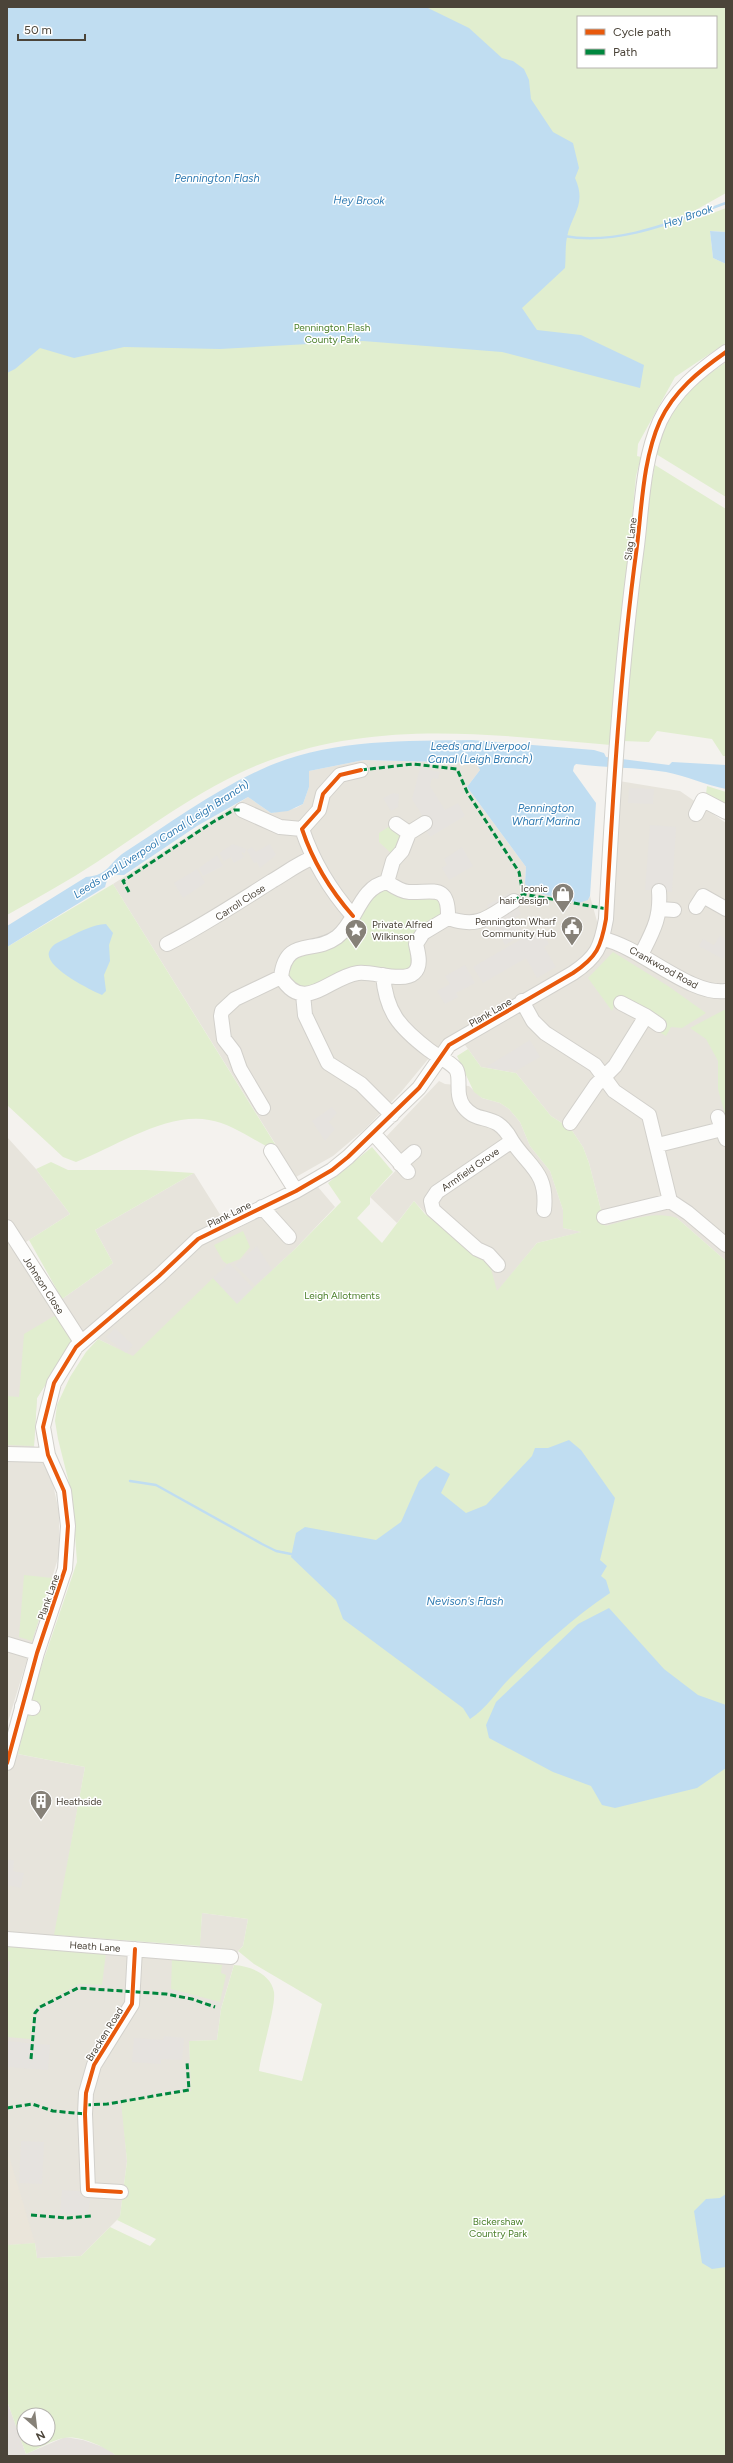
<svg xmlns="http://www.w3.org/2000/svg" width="733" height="2463" viewBox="0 0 733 2463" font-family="Figtree,sans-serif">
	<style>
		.residential { fill: #e7e4dc }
		.industrial { fill: #e6e2de }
		.education { fill: #eae5da }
		.green { fill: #e1eecf; fill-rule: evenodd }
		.parking { fill: #e6e3df }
		.water { fill: #c0ddf1 }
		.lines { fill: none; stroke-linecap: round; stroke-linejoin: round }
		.stream { stroke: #c0ddf1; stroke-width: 2.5 }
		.minor-casing { stroke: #d2d0cb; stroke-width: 16 }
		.minor { stroke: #fdfdfc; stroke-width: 14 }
		.quiet { stroke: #00873e; stroke-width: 3; stroke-dasharray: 6 3; stroke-linecap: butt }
		.cycleway-casing { stroke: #fff; stroke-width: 6 }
		.cycleway { stroke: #e8590c; stroke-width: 4 }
		.labels { text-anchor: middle; stroke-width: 3; stroke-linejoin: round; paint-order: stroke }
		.park-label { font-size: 10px; fill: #4a7f2a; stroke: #fff }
		.street-label { font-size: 10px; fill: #4b4439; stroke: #fff }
		.poi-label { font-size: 10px; fill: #4b4439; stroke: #fff; text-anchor: end }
		.water-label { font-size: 11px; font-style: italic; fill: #2e7ab2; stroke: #fff }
	</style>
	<rect width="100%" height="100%" fill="#f4f2ee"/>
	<path class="residential" d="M364 760 476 763 480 770 467 787 526 867 525 883 588 900 590 896 598 925 592 946 581 961 443 1041 401 1092 366 1128 333 1156 296 1177 113 884 248 797 271 813 296 808 303 804 309 787V771Z
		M619 781 680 791 726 823V1261L677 1218 605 1226 589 1163 583 1147 571 1129 551 1116 516 1073 481 1067 460 1038 597 952Z
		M439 1081 445 1084 469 1086 482 1098 500 1103 509 1109 520 1122 530 1146 550 1171 563 1210V1228L582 1232 537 1243 497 1292 414 1201 397 1223 370 1197 404 1162 384 1139Z
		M7 1137 36 1169 70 1214 15 1249 52 1306 113 1263 95 1230 194 1173 231 1232 318 1187 335 1207 296 1248 237 1304 213 1279 133 1357 81 1330 37 1398 34 1446 51 1475 59 1512V1555L7 1725Z
		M7 1752 85 1767 53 1946 199 1956 202 1913 248 1919 243 1946 238 1951 221 2009 217 2040 189 2041 192 2091 122 2102 127 2161 120 2217 81 2256 37 2258 35 2243 7 2245Z"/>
	<path class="industrial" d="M7 2401 26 2454 65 2437 83 2440 106 2448 117 2456H7Z"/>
	<path class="education" d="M7 2149 35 2243 7 2245Z"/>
	<path class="green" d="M7 7H726V193L678 220 700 218 726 208V232L710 231 713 258 726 264V343L675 377 638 444 637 456 641 457 636 476 611 745C495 735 380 719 268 761 208 783 150 827 97 862 68 881 37 898 7 915ZM578 17H716V67H578Z
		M726 362V497L656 454C669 408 687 389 726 362Z
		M655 465 726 509V756H723L712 739 657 731 649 742 623 741 641 535Z
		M707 786 726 792V806L706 794Z
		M390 826 400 833 404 841 392 854 379 842V833Z
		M113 884 275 1144 268 1147C250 1138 230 1123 209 1120 167 1112 115 1147 76 1162L63 1157 7 1105V947Z
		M381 888 439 897 444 910 413 952 411 970C372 971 336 990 297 989L286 973 291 958 314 951 365 905Z
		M613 952 668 986 706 1013 682 1028 671 1027 666 1036 659 1032 664 1023 616 1000 612 1011 588 978Z
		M724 1010H726V1118L718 1089V1061L706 1039 690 1028Z
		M468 1049 481 1067 516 1073 551 1116 571 1129 583 1147 589 1163 605 1226C626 1221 655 1210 677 1218L726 1261V2456H117C104 2447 81 2435 64 2438 52 2440 38 2449 26 2454L7 2401V2245L35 2243 37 2258 81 2256 110 2227 150 2246 156 2239 117 2220 120 2216 127 2161 121 2102 191 2091 189 2041 217 2040 221 2009 234 1965C250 1966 271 1974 274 1992 276 2007 261 2053 259 2071L302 2081 322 2004 254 1964 238 1951 243 1946 248 1919 202 1913 200 1946 54 1935 85 1767 18 1754 31 1697 77 1562 72 1495 58 1439 55 1421 57 1405 70 1377 86 1352 98 1339 133 1356 213 1278 237 1303 296 1248 341 1202 328 1183 372 1147 393 1172 370 1197V1204L357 1218 382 1243 414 1201 425 1214 490 1265 497 1291 537 1243 581 1232 563 1228V1210L550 1171 530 1146 520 1122 509 1109 500 1103 482 1098 474 1092 457 1056ZM24 2415H48V2439H24Z
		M51 1162 68 1170H146L194 1173 95 1230 113 1263 62 1299 29 1240 70 1214 36 1169Z
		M243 1231 250 1247 240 1259 227 1264 223 1261 214 1245Z
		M56 1315 74 1340 37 1398 34 1446 7 1445V1396L19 1397 24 1334Z
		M24 1575 52 1578 32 1641 19 1637Z
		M7 1944 106 1952 102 1985 79 1984 34 2009 30 2039 7 2037V1987L10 1962 7 1960Z
		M172 1959 222 1965 221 1973 226 1975 220 2002 171 1989Z"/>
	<path class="parking" d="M420 768 440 772 438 779 432 778 430 786 445 810 458 803 465 816 430 837 421 822 425 820 412 799Z
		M629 788 654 789 653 804 628 803Z
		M393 793 399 794 398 807 391 811 383 798Z
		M650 825 676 827 672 892 645 890Z
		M233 844 246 849 245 853 241 852 244 857 234 863 231 857 224 861 219 853Z
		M270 844 276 855 260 868 257 862 254 863 247 850 252 847 256 852Z
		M462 847 473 866 449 880 442 868 447 865 444 859Z
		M217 855 223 866 203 876 199 868Z
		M197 869 205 883 183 898 174 883Z
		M509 893 521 914 515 918 524 934 505 945 492 922 495 919 487 905Z
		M540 928 549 944 544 947 556 967 537 978 526 958 483 983 473 967Z
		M720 935 726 939V953L723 959 699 946 703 939 714 945Z
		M465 965 475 983 456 993 458 997 445 1004 437 991 450 984 445 976Z
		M530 1040 540 1057 514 1072 511 1068 506 1071 486 1067Z
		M332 1107 337 1113 329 1122 335 1129 325 1141 312 1121Z
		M257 1246 272 1270 255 1285 235 1265Z
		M229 1263 253 1288 237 1304 213 1278Z
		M115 1328 133 1345 126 1353 106 1337Z
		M7 1859 14 1861 13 1871 24 1873 21 1888 7 1885Z
		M164 2036 184 2038 182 2060 161 2059V2064L132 2062 134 2038 163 2040Z
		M7 2041 50 2045 48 2070 7 2067Z
		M21 2141 44 2142 42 2184 19 2183Z
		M62 2190 91 2192 88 2215 60 2214Z"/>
	<path class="water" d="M7 7H426L469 28 502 58 513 61 524 69 529 80 531 99 553 132 573 143 579 168 575 178C587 205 572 213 567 237 565 247 566 258 565 268L522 308 537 330 581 335 644 365 640 388 502 352 363 341 220 349 124 347 74 358 40 348 15 369 7 373Z
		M710 231 726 232V264L713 258Z
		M472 740 594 750 604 753 606 757 669 765 672 762 726 765V789C706 785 686 776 666 772 636 767 606 768 576 764L574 766 573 771 596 803 590 896 588 900 579 903 527 890 525 883 526 867 467 787 480 770 476 763 364 760 309 771V787L303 804 288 811 271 813 248 797 197 826 124 875H115L107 880 105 887 7 947V926L86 877C110 875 108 863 125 852 169 824 212 792 260 770 325 739 401 741 472 740Z
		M106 924 113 933 109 945 110 961 104 975 106 991 102 995C90 990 44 967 49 952 52 943 62 941 69 937 81 931 92 925 106 924Z
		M569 1440 581 1450 615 1498 600 1560 607 1566 601 1576 606 1580 610 1593C574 1617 541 1647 510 1678 496 1692 487 1708 470 1719L463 1708 343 1619 336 1600 291 1557 296 1533 305 1527 376 1540 401 1522 419 1481 436 1466 450 1474 441 1493 466 1513 486 1505 532 1456 535 1448H548Z
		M609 1608 664 1669 698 1695 726 1705V1768L697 1788 615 1808 602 1805 591 1786 553 1772 489 1738 486 1725 496 1702 578 1624Z
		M726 2194V2267L712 2269 702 2263 694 2211 706 2199 720 2198Z"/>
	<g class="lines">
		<path class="stream" d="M564 236C619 246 675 221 726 203
			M130 1481 156 1485 262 1544 276 1551 291 1554"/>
		<g class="minor-casing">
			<path id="minor" d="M242 810 280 827 302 829
				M696 814 703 800 726 812
				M409 833 425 823
				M387 882C393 886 402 892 409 892 433 893 449 883 448 918L423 933 416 944C418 953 422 966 414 973 403 983 373 971 358 973 329 977 304 1015 281 977 286 936 313 955 337 937 357 922 359 887 387 882Z
				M387 882 393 861 402 851 409 833 396 824
				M696 907 703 896 726 909
				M660 909 674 910
				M353 916C330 890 313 862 302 829L319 810 323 794 340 775 361 770
				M448 918C479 929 488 917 514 901
				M603 939C641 947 690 996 726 991
				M167 944C204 925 237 903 272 881 286 873 297 864 312 858
				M641 955C653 931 661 918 659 891
				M383 975C386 1012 399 1027 429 1050 437 1056 449 1061 456 1069 462 1078 454 1094 464 1107 479 1126 496 1110 512 1141L437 1192 431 1201 433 1210 477 1249 488 1254 498 1265
				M303 994 305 1015 328 1063 361 1084 392 1115
				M522 1001 533 1021 545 1033 595 1065 614 1091 649 1115 670 1201
				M646 1016 659 1025
				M263 1108 240 1069 234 1052 224 1039 221 1016 222 1011 235 999 281 977
				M718 1117 722 1129
				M570 1123 596 1085 615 1066 646 1016 621 1003
				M374 1134 408 1172
				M512 1141C529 1167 548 1172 544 1210
				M658 1145 722 1129 726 1139
				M271 1151 296 1191
				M400 1164 414 1152
				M262 1207 289 1237
				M604 1217 670 1201 688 1213 726 1245
				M7 1227 81 1342
				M7 1454 48 1455
				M7 1644 37 1653
				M22 1706 33 1708
				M7 1763 37 1653 65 1569 68 1526 64 1491 48 1455 43 1427 54 1383 76 1347 159 1276 198 1239 296 1191 332 1170 348 1157 419 1088 449 1045 573 973C597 957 601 947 606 919 613 794 620 670 637 546 642 505 643 459 660 421 674 391 699 371 726 352
				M7 1939 231 1957
				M121 2192 88 2190 85 2114 86 2093 94 2065 132 2004 135 1949"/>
		</g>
		<use href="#minor" class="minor"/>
		<path class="quiet" d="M361 770 413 764 457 769 467 792 519 872 523 894
			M129 892 123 881 213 822 234 810H242
			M514 901 523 894 607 909
			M31 2059 35 2013 40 2007 78 1988 166 1994 192 1999 215 2007
			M85 2105 107 2104 189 2090 187 2062
			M7 2108 32 2104 53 2111 85 2114
			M31 2215 68 2218 91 2216"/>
		<g class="cycleway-casing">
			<path id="cycleway" d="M353 916C330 890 313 862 302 829L319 810 323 794 340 775 361 770
				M7 1763 37 1653 65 1569 68 1526 64 1491 48 1455 43 1427 54 1383 76 1347 159 1276 198 1239 296 1191 332 1170 348 1157 419 1088 449 1045 573 973C597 957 601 947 606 919 613 794 620 670 637 546 642 505 643 459 660 421 674 391 699 371 726 352
				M121 2192 88 2190 85 2114 86 2093 94 2065 132 2004 135 1949"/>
		</g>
		<use href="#cycleway" class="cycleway"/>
	</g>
	<defs>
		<g id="shop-pin" transform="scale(1.15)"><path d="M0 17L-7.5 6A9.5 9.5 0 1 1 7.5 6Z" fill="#868178" stroke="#fff"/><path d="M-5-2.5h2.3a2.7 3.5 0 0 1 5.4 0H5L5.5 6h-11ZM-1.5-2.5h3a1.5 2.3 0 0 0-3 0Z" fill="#fff"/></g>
		<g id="civic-pin" transform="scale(1.15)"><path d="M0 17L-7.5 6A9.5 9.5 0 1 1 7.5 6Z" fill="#868178" stroke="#fff"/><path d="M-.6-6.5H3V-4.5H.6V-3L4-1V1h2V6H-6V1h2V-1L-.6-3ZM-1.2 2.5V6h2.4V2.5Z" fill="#fff"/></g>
		<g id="sight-pin" transform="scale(1.15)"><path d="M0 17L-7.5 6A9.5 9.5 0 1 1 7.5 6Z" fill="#868178" stroke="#fff"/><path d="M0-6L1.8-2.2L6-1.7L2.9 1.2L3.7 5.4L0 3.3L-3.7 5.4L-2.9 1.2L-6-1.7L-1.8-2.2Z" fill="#fff"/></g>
		<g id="building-pin" transform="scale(1.15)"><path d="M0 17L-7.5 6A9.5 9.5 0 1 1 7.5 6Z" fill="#868178" stroke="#fff"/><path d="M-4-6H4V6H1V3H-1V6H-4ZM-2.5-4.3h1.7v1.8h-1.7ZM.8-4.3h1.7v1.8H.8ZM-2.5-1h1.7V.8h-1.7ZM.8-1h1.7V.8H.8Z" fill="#fff"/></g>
	</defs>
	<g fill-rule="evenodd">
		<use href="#shop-pin" x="563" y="894"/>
		<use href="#civic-pin" x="572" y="927"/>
		<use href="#sight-pin" x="356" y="930"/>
		<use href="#building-pin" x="41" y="1801"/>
	</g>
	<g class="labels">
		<g class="park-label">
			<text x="332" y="331">Pennington Flash<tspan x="332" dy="12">County Park</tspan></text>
			<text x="342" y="1299">Leigh Allotments</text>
			<text x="498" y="2225">Bickershaw<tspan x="498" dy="12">Country Park</tspan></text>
		</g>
		<g class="street-label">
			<text transform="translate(630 539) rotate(-83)" y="4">Slag Lane</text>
			<text transform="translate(240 902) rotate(-33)" y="4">Carroll Close</text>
			<text transform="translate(664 967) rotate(29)" y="4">Crankwood Road</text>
			<text transform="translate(490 1012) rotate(-30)" y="4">Plank Lane</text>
			<text transform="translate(470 1169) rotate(-35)" y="4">Armfield Grove</text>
			<text transform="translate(229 1214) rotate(-26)" y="4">Plank Lane</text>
			<text transform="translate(44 1285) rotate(57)" y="4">Johnson Close</text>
			<text transform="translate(48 1597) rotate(-71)" y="4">Plank Lane</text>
			<text transform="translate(95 1946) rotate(4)" y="4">Heath Lane</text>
			<text transform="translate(104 2034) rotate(-58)" y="4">Bracken Road</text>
		</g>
		<g class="poi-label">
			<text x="548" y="892">Iconic<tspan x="548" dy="12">hair design</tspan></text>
			<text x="556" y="925">Pennington Wharf<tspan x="556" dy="12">Community Hub</tspan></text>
			<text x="372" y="928" text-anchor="start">Private Alfred<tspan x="372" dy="12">Wilkinson</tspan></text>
			<text x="56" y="1805" text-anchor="start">Heathside</text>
		</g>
		<g class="water-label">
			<text x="217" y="182">Pennington Flash</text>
			<text transform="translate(359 200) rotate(1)" y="4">Hey Brook</text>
			<text transform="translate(688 216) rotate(-19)" y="4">Hey Brook</text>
			<text x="480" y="750">Leeds and Liverpool<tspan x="480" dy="13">Canal (Leigh Branch)</tspan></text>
			<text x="546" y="812">Pennington<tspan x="546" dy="13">Wharf Marina</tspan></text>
			<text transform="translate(161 839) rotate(-33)" y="4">Leeds and Liverpool Canal (Leigh Branch)</text>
			<text x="465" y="1605">Nevison's Flash</text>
		</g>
	</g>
	<rect width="733" height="2463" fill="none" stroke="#4b4439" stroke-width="16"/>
	<rect x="577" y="16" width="140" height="52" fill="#ffffff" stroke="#b7b4b0"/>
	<rect x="585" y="29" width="20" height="6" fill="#e8590c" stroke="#b7b4b0"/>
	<text x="613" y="36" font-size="12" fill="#4b4439">Cycle path</text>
	<rect x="585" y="49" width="20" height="6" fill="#00873e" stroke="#b7b4b0"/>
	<text x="613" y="56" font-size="12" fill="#4b4439">Path</text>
	<g transform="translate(36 2427) rotate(152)"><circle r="19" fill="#ffffff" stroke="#b7b4b0"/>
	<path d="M0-3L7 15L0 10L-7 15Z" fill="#868178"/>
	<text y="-6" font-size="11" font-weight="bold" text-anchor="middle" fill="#4b4439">N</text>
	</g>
	<path d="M18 34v6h67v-6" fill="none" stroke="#4b4439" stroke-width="2"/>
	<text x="24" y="34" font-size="12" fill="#4b4439" stroke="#ffffff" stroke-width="3" paint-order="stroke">50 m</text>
</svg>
